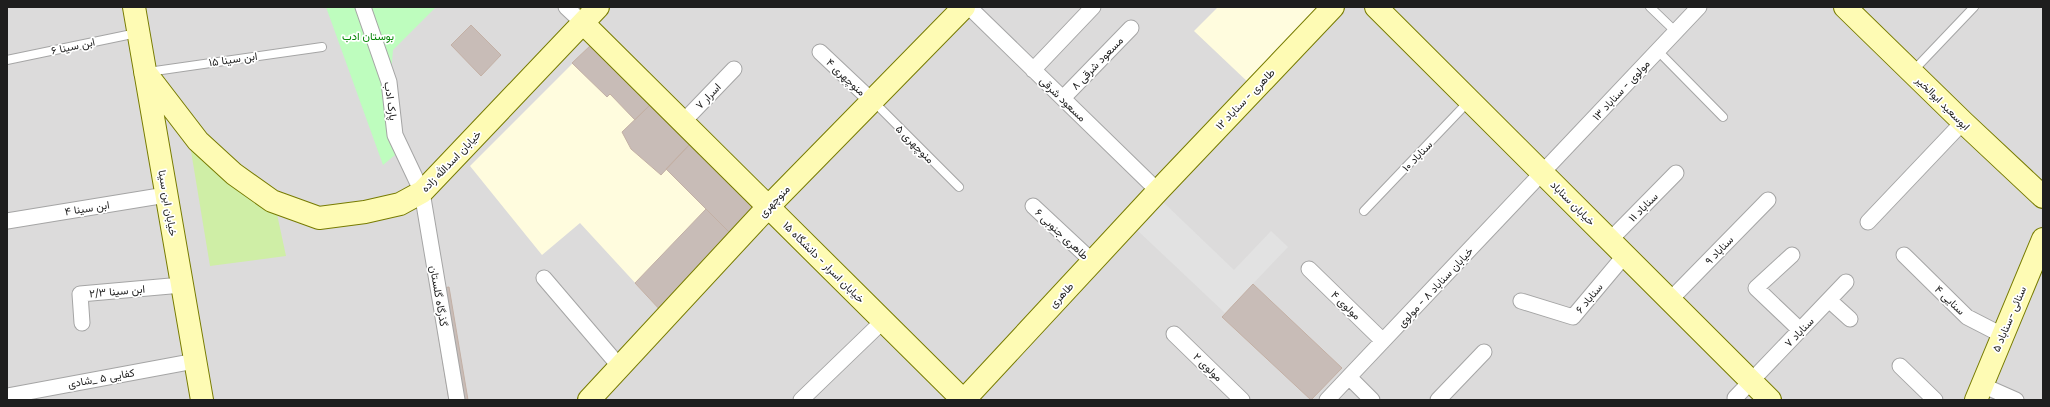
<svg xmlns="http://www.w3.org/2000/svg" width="2050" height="407" viewBox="0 0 2050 407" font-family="Inter,Vazirmatn,sans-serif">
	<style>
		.residential { fill: #dcdbdb }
		.education { fill: #fffcde }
		.grass { fill: #cfeea6 }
		.park { fill: #befdbe }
		.parking { fill: #e2e2e2 }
		.building { fill: #c8bcb7; stroke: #c3b0a5 }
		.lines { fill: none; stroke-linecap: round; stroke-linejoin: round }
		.lane-casing { stroke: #a5a5a5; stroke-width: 10 }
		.street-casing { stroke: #a5a5a5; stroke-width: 17 }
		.secondary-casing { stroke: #777b00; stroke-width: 24 }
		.lane { stroke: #fff; stroke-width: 8 }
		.street { stroke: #fff; stroke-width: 15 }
		.secondary { stroke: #fefbb4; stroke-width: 22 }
		.labels { text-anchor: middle; stroke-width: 3.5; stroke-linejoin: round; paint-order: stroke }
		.park-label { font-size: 11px; fill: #048504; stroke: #fff }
		.street-label { font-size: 11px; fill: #1e1e1e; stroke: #fff }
	</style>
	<rect width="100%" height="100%" fill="#f0ebe4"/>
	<path class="residential" d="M7 7H2043V400H7Z"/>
	<path class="education" d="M1218 7H1325L1251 85 1194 31Z
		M591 45 754 209 661 311 580 223 542 255 470 166Z"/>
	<path class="grass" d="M189 139 277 214 286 256 210 266Z"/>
	<path class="park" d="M326 7H436L393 50 387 121 406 146 383 165Z"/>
	<path class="parking" d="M1162 201 1234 270 1271 231 1288 247 1225 313 1136 229Z"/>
	<path class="building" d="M471 25 501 55 481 76 451 45Z
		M591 45 651 104 635 120 610 94 607 97 572 63Z
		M651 104 690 144 661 175 631 149 622 132Z
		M690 144 754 209 731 234 666 169Z
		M706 209 731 234 661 311 635 283Z
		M1253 284 1342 368 1311 400 1222 317Z
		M449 287 468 400H449L431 290Z"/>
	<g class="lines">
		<g class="lane-casing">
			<path id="lane" d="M1650 7 1676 32
				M1658 51 1723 117
				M7 60 137 33
				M1913 71 1974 7
				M148 72 322 47
				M873 101 959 187
				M1364 211 1469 101"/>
		</g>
		<g class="street-casing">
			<path id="street" d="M363 7 389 82 395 135 422 192 457 400
				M566 7 583 23
				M969 7 1158 191
				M820 52 872 101
				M1033 70 1093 7
				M1063 98 1131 28
				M682 123 734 69
				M1033 206 1092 261
				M7 221 166 195
				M1868 222 1963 122
				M1610 240 1676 173
				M1792 255 1756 288 1800 330
				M1904 255 1967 317 2002 335
				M1309 269 1383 341
				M544 278 620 367
				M1670 300 1768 200
				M1829 300 1850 319
				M1521 301 1573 317 1625 255
				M82 323 80 294 182 285
				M1174 334 1242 400
				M1900 366 1935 400
				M1349 377 1372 400
				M1982 385 2016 400
				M7 396 195 361
				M801 400 883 321
				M1327 400 1699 7
				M1438 400 1484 352
				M1737 400 1735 398 1846 282"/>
		</g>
		<g class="secondary-casing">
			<path id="secondary" d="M134 7 202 400
				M1376 7 1770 400
				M1845 7 1963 122 2043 197
				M583 23 963 400
				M145 72 198 141 234 174 272 201 319 218 365 212 400 204 422 192 598 7
				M589 400 768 207 964 7
				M964 400 1158 191 1333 7
				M1976 400 2043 239"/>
		</g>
		<use href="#lane" class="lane"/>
		<use href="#street" class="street"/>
		<use href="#secondary" class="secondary"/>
	</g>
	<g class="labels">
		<g class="park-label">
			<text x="368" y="40">بوستان ادب</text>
		</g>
		<g class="street-label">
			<text transform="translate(73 46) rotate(-12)" y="4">ابن سینا ۶</text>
			<text transform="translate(233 59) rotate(-8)" y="4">ابن سینا ۱۵</text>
			<text transform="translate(1097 63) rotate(-46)" y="4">مسعود شرقی ۸</text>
			<text transform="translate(846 77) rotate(43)" y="4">منوچهری ۴</text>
			<text transform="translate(1621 90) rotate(-47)" y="4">مولوی - سناباد ۱۳</text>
			<text transform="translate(708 96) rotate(-46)" y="4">اسرار ۷</text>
			<text transform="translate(1063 99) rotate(44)" y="4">مسعود شرقی</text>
			<text transform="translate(1245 99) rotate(-46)" y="4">طاهری - سناباد ۱۲</text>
			<text transform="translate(391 101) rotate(82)" y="4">پارک ادب</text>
			<text transform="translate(1943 103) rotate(45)" y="4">ابوسعید ابوالخیر</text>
			<text transform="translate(915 144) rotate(45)" y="4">منوچهری ۵</text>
			<text transform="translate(1417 156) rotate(-46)" y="4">سناباد ۱۰</text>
			<text transform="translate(451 161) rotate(-46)" y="4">خیابان اسدالله زاده</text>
			<text transform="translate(774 201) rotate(-46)" y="4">منوچهری</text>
			<text transform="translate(168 203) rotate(80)" y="4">خیابان ابن سینا</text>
			<text transform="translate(1573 203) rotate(45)" y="4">خیابان سناباد</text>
			<text transform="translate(1643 207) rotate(-45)" y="4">سناباد ۱۱</text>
			<text transform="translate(87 208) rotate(-9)" y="4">ابن سینا ۴</text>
			<text transform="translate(1062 234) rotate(43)" y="4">طاهری جنوبی ۶</text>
			<text transform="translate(1719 250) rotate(-46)" y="4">سناباد ۹</text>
			<text transform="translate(824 262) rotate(45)" y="4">خیابان اسرار - دانشگاه ۱۵</text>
			<text transform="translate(1435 287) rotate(-47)" y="4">خیابان سناباد ۸ - مولوی</text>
			<text transform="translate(117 291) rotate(-5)" y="4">ابن سینا ۲/۳</text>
			<text transform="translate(1061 295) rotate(-47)" y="4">طاهری</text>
			<text transform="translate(439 296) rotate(80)" y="4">گذرگاه گلستان</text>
			<text transform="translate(1589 298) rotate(-50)" y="4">سناباد ۶</text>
			<text transform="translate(1950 300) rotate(44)" y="4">سنایی ۴</text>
			<text transform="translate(1346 305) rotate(44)" y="4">مولوی ۴</text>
			<text transform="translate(2009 319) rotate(-67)" y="4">سنائی -سناباد ۵</text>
			<text transform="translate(1799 332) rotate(-46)" y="4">سناباد ۷</text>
			<text transform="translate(1208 367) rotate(44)" y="4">مولوی ۲</text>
			<text transform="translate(101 378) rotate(-10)" y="4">کفایی ۵ _شادی</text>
		</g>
	</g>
	<rect width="2050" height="407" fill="none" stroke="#1e1e1e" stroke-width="16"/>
</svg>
